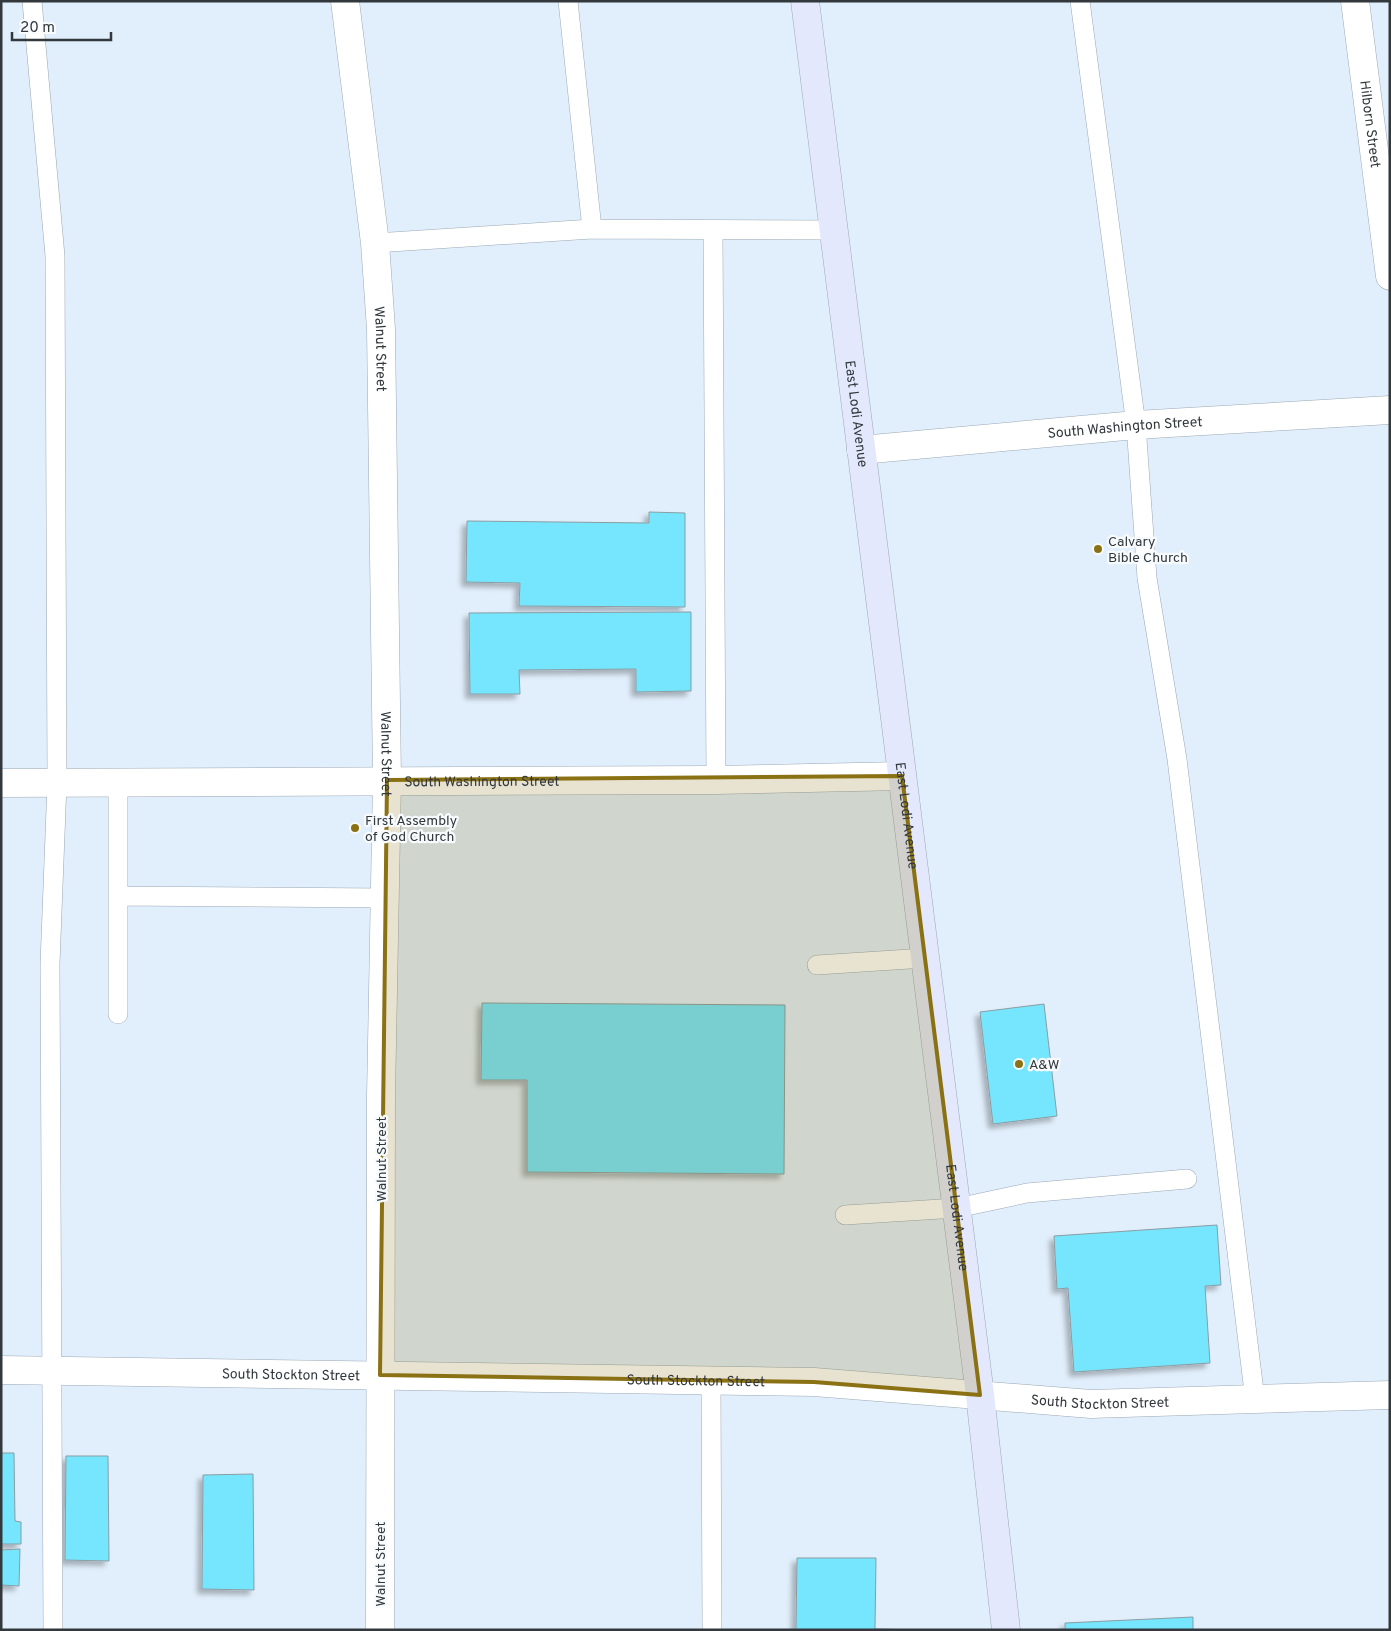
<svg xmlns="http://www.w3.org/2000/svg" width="1391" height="1631" viewBox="0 0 1391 1631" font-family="Overpass,sans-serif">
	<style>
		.building { fill: #75e6fe; stroke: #8a9da2; filter: url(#shadow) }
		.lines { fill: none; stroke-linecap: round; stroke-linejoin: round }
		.service-casing { stroke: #9ba8b4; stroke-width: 20 }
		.minor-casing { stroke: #9ba8b4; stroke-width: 29 }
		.tertiary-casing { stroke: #9ba8b4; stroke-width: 29 }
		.secondary-casing { stroke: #9ba8b4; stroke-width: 29 }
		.service { stroke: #fff; stroke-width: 19 }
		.minor { stroke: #fff; stroke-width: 28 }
		.tertiary { stroke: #fff; stroke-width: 28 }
		.secondary { stroke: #e3e8fc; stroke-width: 28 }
		.marked { fill: #8a7113; fill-opacity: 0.2; stroke: #8a7113; stroke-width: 4; stroke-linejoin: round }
		.poi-dot { fill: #8a7113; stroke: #f8fbfd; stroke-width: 2 }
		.labels { text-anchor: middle; stroke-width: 4.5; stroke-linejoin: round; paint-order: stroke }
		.street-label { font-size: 14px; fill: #32383c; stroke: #f8fbfd }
		.poi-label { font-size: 14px; fill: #32383c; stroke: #f8fbfd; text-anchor: start }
	</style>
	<defs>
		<filter id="shadow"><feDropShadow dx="-4.5" dy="4.5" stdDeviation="2.5" flood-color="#0004"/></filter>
	</defs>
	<rect width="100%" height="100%" fill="#e1effc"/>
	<path class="building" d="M649 512 685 513V607L519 606 520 583 466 582 467 521 649 523Z
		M691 612V691L636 692V669L519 670 520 694H470L469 613Z
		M482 1003 785 1005 784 1174 527 1172V1080H481Z
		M1044 1004 1057 1116 993 1124 980 1012Z
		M1217 1225 1221 1285 1205 1286 1210 1363 1074 1372 1068 1288 1057 1289 1054 1236Z
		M1 1453H14L15 1521 21 1522V1544H1Z
		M66 1456H108L109 1561 65 1560Z
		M253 1474 254 1590 202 1589 203 1475Z
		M20 1549 19 1586 1 1585V1550Z
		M797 1558H876L875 1629 920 1630H796Z
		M1193 1617V1630H1065V1623Z"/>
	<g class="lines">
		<g class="service-casing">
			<path id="service" d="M32 1 55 256 57 783 50 964 53 1630
				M568 1 592 229
				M1080 1 1136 425 1147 578 1177 759 1255 1400
				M713 230 716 780
				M375 243 592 229 833 230
				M118 896 385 898
				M817 965 925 958
				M118 1014V782
				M845 1215 957 1208 1027 1193 1187 1179
				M711 1380 712 1630"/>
		</g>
		<g class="minor-casing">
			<g id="minor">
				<path id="s1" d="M345 1 375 243 381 329 387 780 381 1097 380 1630"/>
				<path id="s2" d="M1355 1 1390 276"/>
				<path id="s3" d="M861 450 1136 425 1390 410"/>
				<path id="s4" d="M1 783 716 780 902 776"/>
			</g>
		</g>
		<g class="tertiary-casing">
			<g id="tertiary">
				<path id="s5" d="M1 1370 814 1382 1091 1404 1390 1395"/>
			</g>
		</g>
		<g class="secondary-casing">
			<g id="secondary">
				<path id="s6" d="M805 1 980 1395 1006 1630"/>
			</g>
		</g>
		<use href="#service" class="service"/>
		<use href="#minor" class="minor"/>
		<use href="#tertiary" class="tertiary"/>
		<use href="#secondary" class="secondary"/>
	</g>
	<path class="marked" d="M902 776 980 1395 814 1382 380 1375 387 780Z"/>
	<g class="poi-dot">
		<circle cx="1098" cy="549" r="5"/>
		<circle cx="355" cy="828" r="5"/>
		<circle cx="1019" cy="1064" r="5"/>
	</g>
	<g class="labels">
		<g class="street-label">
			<text dy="5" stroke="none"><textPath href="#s2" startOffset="124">Hilborn Street</textPath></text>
			<text dy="5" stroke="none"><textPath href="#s1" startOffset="350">Walnut Street</textPath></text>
			<text dy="5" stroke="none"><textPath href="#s6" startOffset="416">East Lodi Avenue</textPath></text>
			<text dy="5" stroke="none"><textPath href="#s3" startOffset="265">South Washington Street</textPath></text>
			<text dy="5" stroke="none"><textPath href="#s1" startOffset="755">Walnut Street</textPath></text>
			<text dy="5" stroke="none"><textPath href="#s4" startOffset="481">South Washington Street</textPath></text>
			<text dy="5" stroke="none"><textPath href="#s6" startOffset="821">East Lodi Avenue</textPath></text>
			<text transform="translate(381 1159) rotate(-90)" y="5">Walnut Street</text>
			<text dy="5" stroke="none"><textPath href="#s6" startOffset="1226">East Lodi Avenue</textPath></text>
			<text dy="5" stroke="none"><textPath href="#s5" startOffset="290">South Stockton Street</textPath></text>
			<text dy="5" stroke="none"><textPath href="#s5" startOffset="695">South Stockton Street</textPath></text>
			<text dy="5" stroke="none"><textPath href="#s5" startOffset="1100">South Stockton Street</textPath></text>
			<text transform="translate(380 1564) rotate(-90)" y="5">Walnut Street</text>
		</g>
		<g class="poi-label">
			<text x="1108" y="546">Calvary<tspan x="1108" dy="16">Bible Church</tspan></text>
			<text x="365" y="825">First Assembly<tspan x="365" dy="16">of God Church</tspan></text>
			<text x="1029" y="1069">A&amp;W</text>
		</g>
	</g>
	<rect width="1391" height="1631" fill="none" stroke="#32383c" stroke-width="5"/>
	<path d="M12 32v8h99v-8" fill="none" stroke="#32383c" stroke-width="2.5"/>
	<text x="20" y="32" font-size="15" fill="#32383c" stroke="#f8fbfd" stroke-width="4" paint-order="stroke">20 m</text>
</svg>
